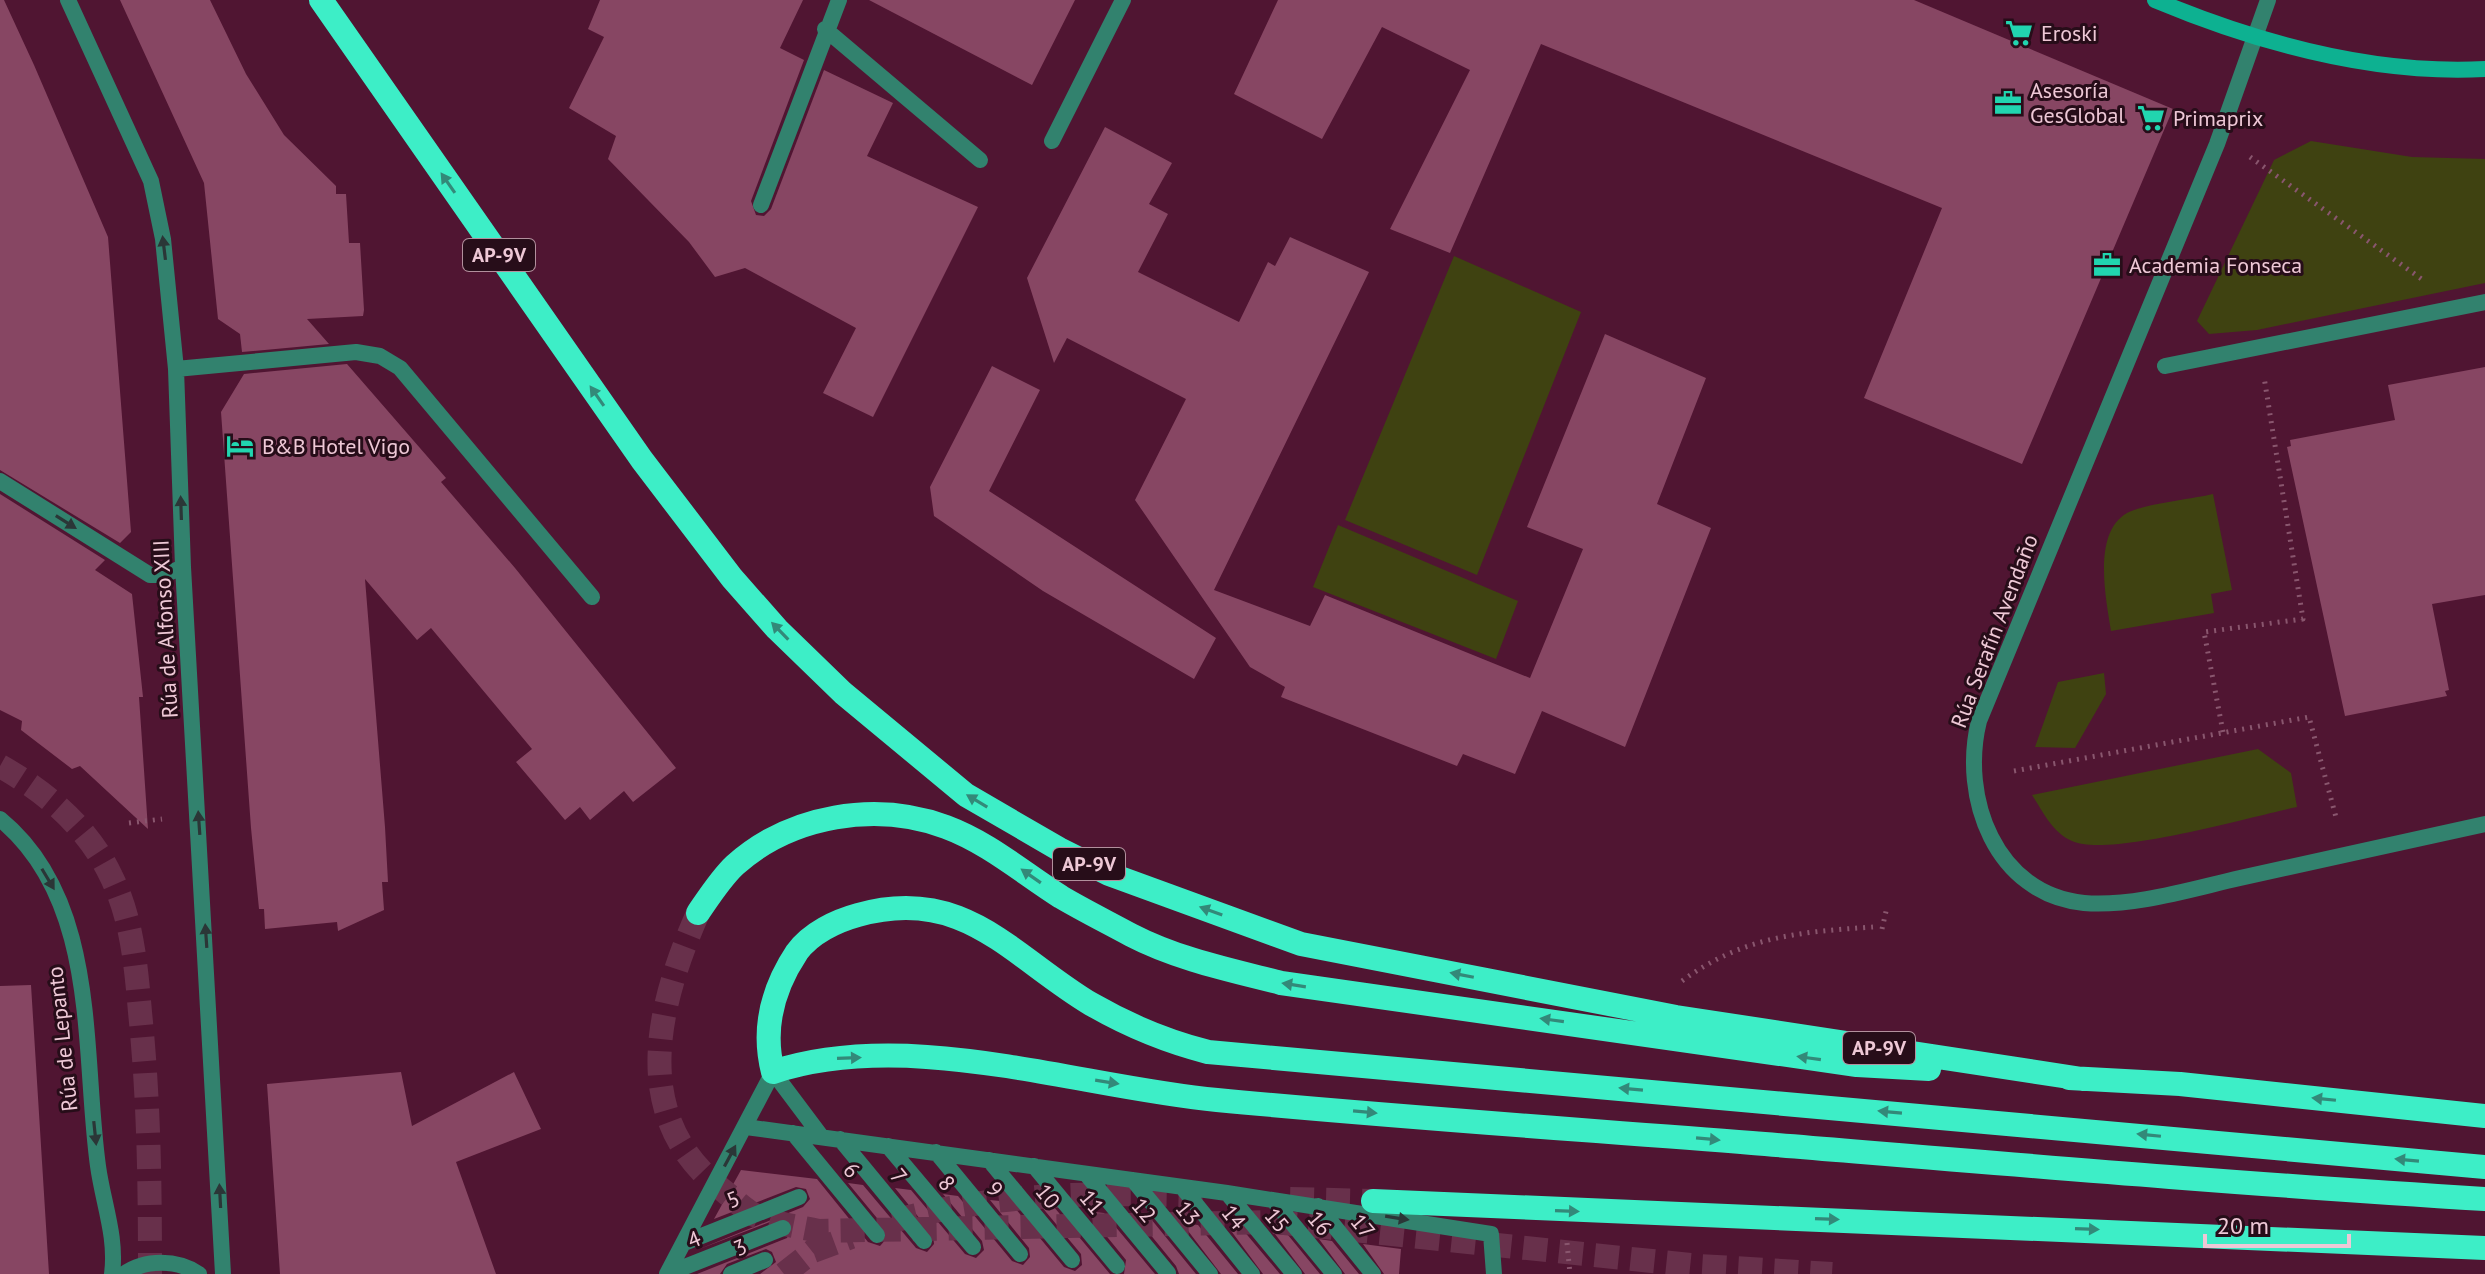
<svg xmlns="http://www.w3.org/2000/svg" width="2485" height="1274" viewBox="0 0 2485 1274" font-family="'PT Sans',sans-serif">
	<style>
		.green { fill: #3f4211 }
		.building { fill: #874663 }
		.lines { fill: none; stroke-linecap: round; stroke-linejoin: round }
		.motorway-tunnel { stroke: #68304b; stroke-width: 24; stroke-dasharray: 24 12; stroke-linecap: butt }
		.path { stroke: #89566e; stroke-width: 5; stroke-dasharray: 2 6; stroke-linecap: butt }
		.service { stroke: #32826e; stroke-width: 16 }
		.minor { stroke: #32826e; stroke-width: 16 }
		.secondary { stroke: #0db191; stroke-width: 16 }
		.motorway { stroke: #3deec7; stroke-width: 24 }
		.oneway { fill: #338979 }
		.oneway2 { fill: #2b3637 }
		.labels { text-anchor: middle; stroke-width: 6; stroke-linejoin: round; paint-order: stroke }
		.shield { fill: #270d19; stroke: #b2909d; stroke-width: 2 }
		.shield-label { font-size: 20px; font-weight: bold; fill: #eec8d6 }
		.poi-label { font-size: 22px; fill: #eec8d6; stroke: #270d19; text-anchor: start }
		.street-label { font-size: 22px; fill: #eec8d6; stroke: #270d19 }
	</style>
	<rect width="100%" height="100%" fill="#501532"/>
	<path class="green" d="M2311 141 2412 157 2485 159V283L2257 330 2209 334 2197 321 2274 160Z
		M1454 256 1581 312 1477 575 1345 520Z
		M2213 494 2232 590 2211 594 2214 613 2111 631C2106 599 2092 533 2127 513 2143 504 2193 499 2213 494Z
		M1338 525 1518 601 1496 659 1313 587Z
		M2104 673 2106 694 2075 748 2035 747 2058 682Z
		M2258 749 2291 773 2297 807C2253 816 2108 858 2072 841 2053 833 2043 812 2032 795Z"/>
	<path class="building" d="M0 0H4L34 65 108 237 131 532 120 543 0 470Z
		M120 0H210L246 74 284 135 336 186V194H346L349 243H360L364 310 363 316 307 319 329 344 242 352 240 334 218 319 204 183Z
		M600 0H803L780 48 804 60 751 201 756 215 764 216 771 209 824 70 893 103 867 156 978 207 873 417 823 393 856 328 745 268 715 277 689 242 608 159 616 136 569 108 604 37 588 29Z
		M869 0H1075L1032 85Z
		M1278 0H1914L2173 109 2022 464 1864 398 1942 208 1541 44 1450 253 1390 229 1470 70 1382 27 1322 139 1234 94Z
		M1105 127 1172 163 1149 204 1168 214 1138 272 1239 322 1268 262 1275 266 1290 237 1369 272 1214 590 1310 626 1325 595 1530 678 1583 549 1527 527 1605 334 1706 378 1657 504 1711 528 1625 747 1542 711 1515 774 1463 754 1457 766 1281 697 1285 687 1250 667 1135 500 1186 399 1067 338 1054 363 1027 278Z
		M347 364 446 478 441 482 515 568 676 768 633 802 624 791 590 820 580 807 565 820 516 762 532 749 431 628 417 640 365 579 385 827 388 882H382L384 910 338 931 337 922 265 929 264 909H259L251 828 221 412 244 374Z
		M992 366 1040 390 989 491 1216 638 1194 679 1043 591 934 516 930 487Z
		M2485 367V595L2432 604 2449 690 2445 691 2447 696 2345 716 2287 447 2291 446 2290 440 2395 420 2388 385Z
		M0 494 105 560 95 570 132 594 143 697H139L148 829 80 766 72 769 21 730 22 721 0 710Z
		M31 985 49 1274H0V986Z
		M401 1072 412 1126 514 1072 541 1129 456 1162 496 1274H280L267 1084Z
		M741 1170 817 1179 868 1242 880 1246 887 1238 886 1229 848 1183 863 1185 916 1248 927 1252 934 1244 933 1235 895 1188 911 1190 965 1254 976 1258 984 1250 982 1241 943 1194 958 1196 1012 1261 1023 1265 1030 1257 1029 1248 990 1200 1010 1202 1064 1267 1075 1271 1082 1265 1081 1254 1041 1206 1054 1207 1110 1274H760L776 1262 772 1252 766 1249 727 1264 720 1274H697L787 1238 793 1225 789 1219 780 1218 697 1250 803 1207 810 1199 806 1189 796 1187 714 1219Z
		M1086 1211 1104 1213 1155 1274H1124L1126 1260Z
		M1136 1217 1151 1219 1196 1274H1179L1176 1266Z
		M1182 1223 1198 1225 1238 1274H1221Z
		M1229 1228 1243 1230 1280 1274H1263Z
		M1275 1234 1288 1235 1320 1274H1305Z
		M1319 1239 1332 1241 1359 1274H1345Z
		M1363 1244 1401 1249 1399 1274H1384Z"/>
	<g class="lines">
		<path class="motorway-tunnel" d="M0 766C46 792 88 827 111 876 132 918 136 966 140 1012 149 1100 150 1186 150 1274
			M698 913C658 1004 628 1115 720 1188 732 1197 746 1212 759 1217 778 1224 800 1227 819 1231L1275 1222 1700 1266 1832 1274
			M1290 1199 1373 1201
			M893 1221C1000 1192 1100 1192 1210 1196
			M784 1274 813 1251 851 1237"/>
		<path class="path" d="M2250 157 2423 280
			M2223 732 2204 632 2303 619 2264 377
			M2014 771 2309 717 2337 821
			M129 823 162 819
			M1882 929 1887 907
			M1682 981C1743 936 1800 932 1873 927
			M1567 1243 1570 1274"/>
		<path class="service" d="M2165 366 2485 302
			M746 1127 1227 1193 1491 1234 1494 1274
			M793 1133 877 1235
			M840 1139 924 1241
			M888 1146 973 1247
			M936 1152 1020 1254
			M989 1160 1072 1260
			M1034 1166 1117 1266
			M1086 1174 1168 1273
			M1133 1180 1210 1274
			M1182 1187 1252 1274
			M1227 1193 1294 1274
			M1273 1200 1334 1274
			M1318 1206 1373 1274
			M684 1243 799 1197
			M667 1274 773 1072 821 1136
			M667 1274 783 1228
			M731 1274 765 1260"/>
		<path class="minor" d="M68 0 151 181 163 239 176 369 183 567 223 1274
			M2268 0 2217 144 1979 721C1960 797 1995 894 2084 903 2134 907 2191 889 2240 878 2322 860 2403 842 2485 824
			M825 29 980 160
			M1052 141 1123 0
			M761 205 839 0
			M176 369 356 352 380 356 400 368 592 597
			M0 481 150 575H164L183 567
			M0 819C100 901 82 1051 98 1166 103 1203 117 1237 112 1274
			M124 1274C145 1259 177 1259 199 1274"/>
		<path class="secondary" d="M2155 0C2258 43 2373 75 2485 69"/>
		<path class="motorway" d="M321 0 642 460 732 578 777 629 843 693 966 795 1059 849 1109 874 1301 944 1676 1017 2082 1079
			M698 913C709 897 721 878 735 865 791 815 876 801 946 827 989 843 1023 873 1061 897 1083 910 1107 922 1131 935 1177 959 1230 970 1281 983L1857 1065 1929 1069
			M2069 1078 2180 1084 2485 1116
			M2485 1167 1208 1052C1165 1041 1129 1026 1091 1004 1011 956 964 885 858 915 836 921 811 933 797 952 773 988 762 1029 773 1072 909 1027 1079 1087 1217 1100 1395 1117 1574 1129 1752 1143 1996 1163 2240 1184 2485 1199
			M1373 1201 2485 1248"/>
	</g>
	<defs><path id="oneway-solid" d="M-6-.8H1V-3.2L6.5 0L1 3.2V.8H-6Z" transform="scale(2)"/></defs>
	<g class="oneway">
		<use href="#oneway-solid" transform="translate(448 183) rotate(-125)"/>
		<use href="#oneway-solid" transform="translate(597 396) rotate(-125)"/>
		<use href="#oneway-solid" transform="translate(780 631) rotate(-134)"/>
		<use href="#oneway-solid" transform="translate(977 801) rotate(-149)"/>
		<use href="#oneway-solid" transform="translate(1031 876) rotate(-145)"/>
		<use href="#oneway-solid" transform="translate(1211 911) rotate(-160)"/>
		<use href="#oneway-solid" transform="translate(1462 975) rotate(-169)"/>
		<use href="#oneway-solid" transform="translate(1294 985) rotate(-171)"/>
		<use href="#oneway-solid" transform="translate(1552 1020) rotate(-172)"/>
		<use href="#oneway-solid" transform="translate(849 1058) rotate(-2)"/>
		<use href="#oneway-solid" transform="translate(1809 1058) rotate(-172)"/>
		<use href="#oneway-solid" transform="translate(1107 1082) rotate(9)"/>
		<use href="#oneway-solid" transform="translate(1631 1089) rotate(-175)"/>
		<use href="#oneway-solid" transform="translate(2324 1099) rotate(-174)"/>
		<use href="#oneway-solid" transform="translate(1365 1112) rotate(5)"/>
		<use href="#oneway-solid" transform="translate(1890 1112) rotate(-175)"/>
		<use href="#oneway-solid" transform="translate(2149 1135) rotate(-174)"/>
		<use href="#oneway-solid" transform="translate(1708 1139) rotate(5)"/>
		<use href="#oneway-solid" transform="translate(2407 1160) rotate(-175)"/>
		<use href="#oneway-solid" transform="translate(1567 1211) rotate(2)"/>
		<use href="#oneway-solid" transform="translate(1827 1219) rotate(2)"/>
		<use href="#oneway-solid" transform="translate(2087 1229) rotate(2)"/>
	</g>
	<g class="oneway2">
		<use href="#oneway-solid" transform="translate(164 248) rotate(-97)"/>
		<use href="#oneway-solid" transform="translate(181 508) rotate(-92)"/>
		<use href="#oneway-solid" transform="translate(66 522) rotate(32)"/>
		<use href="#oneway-solid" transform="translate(199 823) rotate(-94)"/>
		<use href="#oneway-solid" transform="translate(48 879) rotate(59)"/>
		<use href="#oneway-solid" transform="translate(206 936) rotate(-94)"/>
		<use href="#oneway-solid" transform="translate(95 1133) rotate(84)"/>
		<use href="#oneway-solid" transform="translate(730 1156) rotate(-62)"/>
		<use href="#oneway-solid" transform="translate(220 1196) rotate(-93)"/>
		<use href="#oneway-solid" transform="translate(1397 1218) rotate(9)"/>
	</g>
	<defs>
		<g id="supermarket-bare" transform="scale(2.16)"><path d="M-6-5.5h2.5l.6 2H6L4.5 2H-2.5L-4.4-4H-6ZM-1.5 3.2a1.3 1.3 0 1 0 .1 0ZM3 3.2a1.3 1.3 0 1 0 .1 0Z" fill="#21d5af" stroke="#270d19" stroke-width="2.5" paint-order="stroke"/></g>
		<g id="office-bare" transform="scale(2.16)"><path d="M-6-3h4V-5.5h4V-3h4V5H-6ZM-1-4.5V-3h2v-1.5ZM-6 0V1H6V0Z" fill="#21d5af" stroke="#270d19" stroke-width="2.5" paint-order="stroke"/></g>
		<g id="hotel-bare" transform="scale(2.16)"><path d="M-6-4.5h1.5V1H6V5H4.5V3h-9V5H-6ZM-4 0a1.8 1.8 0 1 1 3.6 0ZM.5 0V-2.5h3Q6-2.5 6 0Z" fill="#21d5af" stroke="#270d19" stroke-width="2.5" paint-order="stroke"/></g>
	</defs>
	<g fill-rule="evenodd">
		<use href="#supermarket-bare" x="2019" y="33"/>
		<use href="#office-bare" x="2008" y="103"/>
		<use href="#supermarket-bare" x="2151" y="118"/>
		<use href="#office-bare" x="2107" y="265"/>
		<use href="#hotel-bare" x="240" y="446"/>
	</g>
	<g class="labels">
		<g class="shield">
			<rect x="463" y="239" width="72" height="32" rx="6"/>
			<rect x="1053" y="848" width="72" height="32" rx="6"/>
			<rect x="1843" y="1032" width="72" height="32" rx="6"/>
		</g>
		<g class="shield-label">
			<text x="499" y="262">AP-9V</text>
			<text x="1089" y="871">AP-9V</text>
			<text x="1879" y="1055">AP-9V</text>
		</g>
		<g class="poi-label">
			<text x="2041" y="41">Eroski</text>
			<text x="2030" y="98">Asesoría<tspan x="2030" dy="25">GesGlobal</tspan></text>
			<text x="2173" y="126">Primaprix</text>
			<text x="2129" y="273">Academia Fonseca</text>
			<text x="262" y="454">B&amp;B Hotel Vigo</text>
		</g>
		<g class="street-label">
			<text transform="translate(165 629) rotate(-93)" y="8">Rúa de Alfonso XIII</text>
			<text transform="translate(1994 631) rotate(-69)" y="8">Rúa Serafín Avendaño</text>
			<text transform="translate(62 1039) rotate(-96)" y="8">Rúa de Lepanto</text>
			<text transform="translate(852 1170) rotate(50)" y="8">6</text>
			<text transform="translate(899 1176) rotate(51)" y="8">7</text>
			<text transform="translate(947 1183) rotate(50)" y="8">8</text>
			<text transform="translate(995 1189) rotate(50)" y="8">9</text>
			<text transform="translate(1048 1196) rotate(51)" y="8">10</text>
			<text transform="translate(733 1199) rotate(-22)" y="8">5</text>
			<text transform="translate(1092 1202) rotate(50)" y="8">11</text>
			<text transform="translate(1144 1210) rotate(50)" y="8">12</text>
			<text transform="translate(1188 1213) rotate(51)" y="8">13</text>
			<text transform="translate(1234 1217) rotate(51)" y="8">14</text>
			<text transform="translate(1277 1220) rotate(50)" y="8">15</text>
			<text transform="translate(1320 1223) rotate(50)" y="8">16</text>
			<text transform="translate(1363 1226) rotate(50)" y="8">17</text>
			<text transform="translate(694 1239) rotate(-22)" y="8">4</text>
			<text transform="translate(740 1247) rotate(-22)" y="8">3</text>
		</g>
	</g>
	<path d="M2205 1234v12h144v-12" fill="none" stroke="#eec8d6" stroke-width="4"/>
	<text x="2217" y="1234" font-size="24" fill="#eec8d6" stroke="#270d19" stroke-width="6" paint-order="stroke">20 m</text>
</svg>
